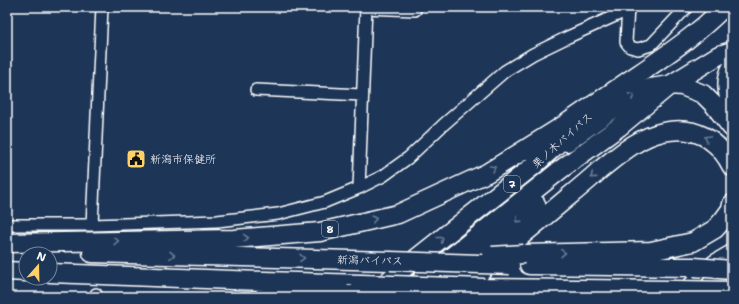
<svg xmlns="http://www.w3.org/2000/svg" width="739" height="304" viewBox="0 0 739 304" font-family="'Shantell Sans','Klee One',sans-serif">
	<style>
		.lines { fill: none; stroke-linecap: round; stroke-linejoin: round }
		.minor-tunnel { stroke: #344968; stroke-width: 11; stroke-dasharray: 11 5.5; stroke-linecap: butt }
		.minor-casing { stroke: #fff; stroke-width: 14 }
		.trunk-casing { stroke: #fff; stroke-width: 21 }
		.minor { stroke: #1d3557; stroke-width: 11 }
		.trunk { stroke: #1d3557; stroke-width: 18 }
		.trunk-bridge-casing { stroke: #fff; stroke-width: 21; stroke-linecap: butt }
		.trunk-bridge { stroke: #1d3557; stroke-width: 18 }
		.oneway { stroke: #6c7c92 }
		.labels { text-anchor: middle; stroke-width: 4; stroke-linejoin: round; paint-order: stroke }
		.shield { fill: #1d3557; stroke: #bbc2cd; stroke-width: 1 }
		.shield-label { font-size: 10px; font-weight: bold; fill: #fff }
		.street-label { font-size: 11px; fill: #fff; stroke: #1d3557 }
		.poi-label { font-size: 11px; fill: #fff; stroke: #1d3557; text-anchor: start }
	</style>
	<rect width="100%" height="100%" fill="#1d3557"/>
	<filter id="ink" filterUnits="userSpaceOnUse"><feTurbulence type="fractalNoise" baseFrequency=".025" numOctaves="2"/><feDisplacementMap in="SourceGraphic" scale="8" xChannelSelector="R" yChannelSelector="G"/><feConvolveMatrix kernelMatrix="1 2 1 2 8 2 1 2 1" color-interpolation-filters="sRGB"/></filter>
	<g filter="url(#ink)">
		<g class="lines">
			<path class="minor-tunnel" d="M92 225 96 294"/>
			<g class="minor-casing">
				<path id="minor" d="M628 7 626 42 630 47 638 49 651 45 687 7
					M366 8 415 10
					M256 90 362 95
					M359 188 366 7
					M7 225H92L217 221 278 214 325 202 359 188 383 176 408 158 443 125 505 71 533 54 568 37 628 10
					M92 225 102 7
					M682 291 713 261 732 250
					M96 294V297"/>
			</g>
			<g class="trunk-casing">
				<path id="trunk" d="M732 67C724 81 728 95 732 109
					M609 97 618 88C654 63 693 39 724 7
					M567 142 632 95 651 88 670 85 682 86 703 94 714 105 732 128
					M7 243 234 239 320 232 398 214 487 173 561 127 618 88
					M92 253 390 261
					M524 254 651 251 693 242 715 229 723 220 731 209 732 204
					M529 265 694 267
					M7 271 26 272
					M50 273 232 280 361 284
					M484 288 674 290
					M376 291 399 272 532 167 574 129
					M263 297 349 295
					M401 297 560 170 619 127 670 85 719 55 732 51
					M430 297 536 204
					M455 297C466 286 477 275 488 265 513 242 540 221 567 198 578 189 590 179 601 169 620 154 639 137 663 132 695 125 718 139 732 167"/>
			</g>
			<use href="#minor" class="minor"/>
			<use href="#trunk" class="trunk"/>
			<g class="trunk-bridge-casing">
				<path id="trunk-bridge" d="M492 256 524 254
					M390 261 510 265
					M694 267 732 270
					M361 284 484 288
					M674 290 732 291
					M349 295 377 291"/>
			</g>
			<use href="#trunk-bridge" class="trunk-bridge"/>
		</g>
		<defs><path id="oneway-chevron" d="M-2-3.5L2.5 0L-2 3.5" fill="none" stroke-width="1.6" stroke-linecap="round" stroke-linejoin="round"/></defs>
		<g class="oneway">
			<use href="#oneway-chevron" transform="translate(632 96) rotate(-29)"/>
			<use href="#oneway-chevron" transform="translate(707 138) rotate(-149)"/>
			<use href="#oneway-chevron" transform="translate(493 168) rotate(-31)"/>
			<use href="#oneway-chevron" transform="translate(593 176) rotate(140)"/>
			<use href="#oneway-chevron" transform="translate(374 219) rotate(-13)"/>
			<use href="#oneway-chevron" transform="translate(518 220) rotate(139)"/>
			<use href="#oneway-chevron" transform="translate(246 238) rotate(-5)"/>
			<use href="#oneway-chevron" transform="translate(441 239) rotate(-38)"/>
			<use href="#oneway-chevron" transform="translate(116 241) rotate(-1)"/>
			<use href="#oneway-chevron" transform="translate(563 253) rotate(-1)"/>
			<use href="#oneway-chevron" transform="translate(172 255) rotate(1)"/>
			<use href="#oneway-chevron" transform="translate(302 258) rotate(1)"/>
		</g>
	</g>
	<defs>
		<g id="civic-square" transform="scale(1)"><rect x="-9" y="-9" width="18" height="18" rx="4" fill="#ffd166" stroke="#1d3557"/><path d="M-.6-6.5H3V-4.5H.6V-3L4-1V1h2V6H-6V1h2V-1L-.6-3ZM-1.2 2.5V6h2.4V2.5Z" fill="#111"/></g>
	</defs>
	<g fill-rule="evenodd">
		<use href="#civic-square" x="136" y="159"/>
	</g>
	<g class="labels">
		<g class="shield">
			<rect x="504" y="176" width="16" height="16" rx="3"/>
			<rect x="322" y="221" width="16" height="16" rx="3"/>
		</g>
		<g class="shield-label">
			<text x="512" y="188">7</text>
			<text x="330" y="233">8</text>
		</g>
		<g class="street-label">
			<text transform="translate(562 140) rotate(-42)" y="4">栗ノ木バイパス</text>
			<text transform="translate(370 260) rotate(1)" y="4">新潟バイパス</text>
		</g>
		<g class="poi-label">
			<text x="150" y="163">新潟市保健所</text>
		</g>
	</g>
	<rect width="739" height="304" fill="none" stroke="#1d3557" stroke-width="24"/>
	<rect x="12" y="12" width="715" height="280" fill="none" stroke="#fff" stroke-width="1.5" filter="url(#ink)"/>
	<g transform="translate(38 266) rotate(20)"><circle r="19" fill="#1d3557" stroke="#77869a"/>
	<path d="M0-3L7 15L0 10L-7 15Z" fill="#ffd166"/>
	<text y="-6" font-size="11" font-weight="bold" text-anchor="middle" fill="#ffffff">N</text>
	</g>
</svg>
